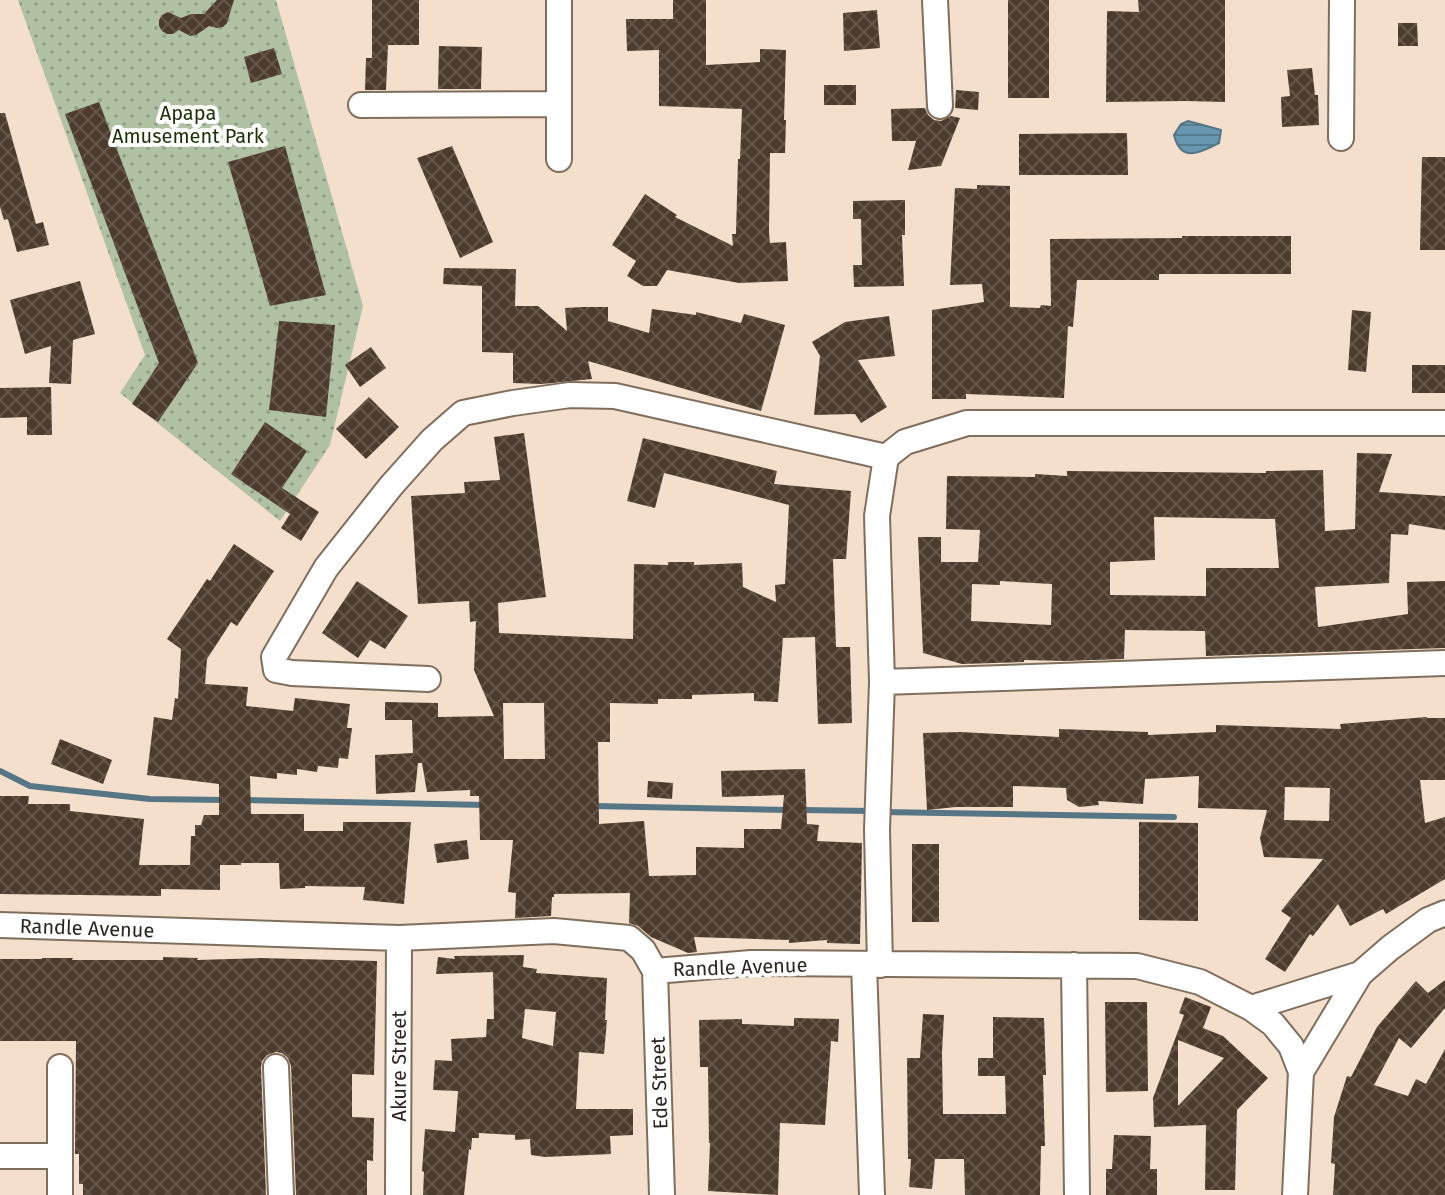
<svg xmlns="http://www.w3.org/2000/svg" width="1445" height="1195" viewBox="0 0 1445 1195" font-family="'Fira Sans',sans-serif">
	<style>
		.park { fill: url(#park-dots) }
		.water { fill: url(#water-rules); stroke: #567585; stroke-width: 2 }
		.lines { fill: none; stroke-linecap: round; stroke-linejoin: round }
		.stream { stroke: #567585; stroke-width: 6 }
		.building { fill: url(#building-cross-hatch); fill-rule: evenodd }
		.street-casing { stroke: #806e5d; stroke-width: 28 }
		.street { stroke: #fff; stroke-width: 24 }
		.labels { text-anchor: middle; stroke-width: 8; stroke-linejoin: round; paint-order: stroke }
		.park-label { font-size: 20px; fill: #1a3103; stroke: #fff }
		.street-label { font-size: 20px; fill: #2c241d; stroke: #fff }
	</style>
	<defs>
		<pattern id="park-dots" width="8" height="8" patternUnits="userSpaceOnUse" patternTransform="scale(2)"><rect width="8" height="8" fill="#b0c1a4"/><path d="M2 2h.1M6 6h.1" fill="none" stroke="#8f9d85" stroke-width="1.8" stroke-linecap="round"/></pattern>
		<pattern id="water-rules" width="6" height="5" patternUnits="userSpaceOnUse" patternTransform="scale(2)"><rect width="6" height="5" fill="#6898b1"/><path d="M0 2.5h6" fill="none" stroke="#567c8f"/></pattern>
		<pattern id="building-cross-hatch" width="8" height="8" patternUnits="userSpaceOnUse" patternTransform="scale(2)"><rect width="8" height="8" fill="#4d3c2d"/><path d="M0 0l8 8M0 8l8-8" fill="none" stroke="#645649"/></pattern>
	</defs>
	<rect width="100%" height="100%" fill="#f3dfcb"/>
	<path class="park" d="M18 0H276L363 306 330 445 280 521 120 393 145 355Z"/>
	<path class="water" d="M1188 121 1221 130 1219 143C1201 152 1181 164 1174 135L1181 124Z"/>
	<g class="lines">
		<path class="stream" d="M0 771 30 786 150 799 226 800
			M246 800 486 805
			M594 806 790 810
			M802 810 870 811
			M882 812 1174 817"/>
	</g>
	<path class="building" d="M217 0H234L227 23 223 27 217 28 209 26 196 35 190 36 179 30 173 34H167L162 31 159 26V20L162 15 168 12 181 18 191 14H204Z
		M372 0H419V45H388L386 90H365L366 58H372Z
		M673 0H706V65L760 62V49L786 50 784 120H786L785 153H770L769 232 770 243 786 242 788 281 739 283 667 270 657 286H643L627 276 636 261 612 245 645 194 677 215 675 217 733 246 732 234H736L738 159H740L742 109 659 106V50L627 51 626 19H673Z
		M1008 0H1049V98H1008Z
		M1138 0H1225V102L1185 101 1106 102 1107 11 1139 12Z
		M877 10 880 48 844 51 843 13Z
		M1398 23H1417L1418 46H1398Z
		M439 46 482 47 481 89H438Z
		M274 48 282 74 251 83 244 57Z
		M1312 68 1315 95H1318L1319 125 1282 127 1281 97 1290 96 1287 70Z
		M824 85H856V105H824Z
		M956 90 979 92 978 110 955 108Z
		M99 102 198 363 158 422 132 404 159 363 65 114Z
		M925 108 928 115 934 120 941 121 951 116 960 118 941 166 908 170 916 141H892L891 109Z
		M0 113H5L36 224 43 222 49 245 17 252 8 219 4 220 0 207Z
		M1127 133 1128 175H1019V134Z
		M285 146 326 295 270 306 228 162Z
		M452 146 493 242 460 258 417 158Z
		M1422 157H1445V250H1420Z
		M977 185 1010 186V307L1040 308 1041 305 1051 306 1050 239 1182 238V236H1291V274H1159V280H1077L1073 327 1068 326 1064 398 966 394V399H932V310L984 302 982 284 950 285 955 188 977 189Z
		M905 200V235H902L904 286 854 287 853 265H862L861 219H853V201Z
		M444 268 516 269 515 306H538L567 331 565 308 582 307H608V321L649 333 652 309 696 315V312L741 323 744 314 785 325 761 411 588 361 592 379 542 384 513 383V353L482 352V286L443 284Z
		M80 281 95 334 73 340 71 384 49 383 51 346 25 354 10 300Z
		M1352 310 1371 312 1366 372 1348 370Z
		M889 316 895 356 858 360 887 407 861 423 855 414 814 415 820 356 812 342 845 322Z
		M279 321 335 325 326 417 269 410Z
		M371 347 386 368 360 387 345 365Z
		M1412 365H1445V393H1412Z
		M51 387 52 435H27V417L0 418V388Z
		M369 397 399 427 366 459 336 429Z
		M265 422 307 451 282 488 319 512 301 541 281 528 290 514 231 474Z
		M524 433 546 597 498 603 499 633 633 639 634 564 668 565V562H694V565L742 563 743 587 776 602 775 585 785 584 789 505 664 473 655 508 627 501 643 438 777 471 774 484 851 491 846 559H833L836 647H850L852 723 818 724 815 637 783 638 778 702 754 701V693L692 695V699H658V704L610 703V742H598L599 823V824L644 821 649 876 696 875V847L744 848V829H781L784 795 722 797 721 771 805 769 807 824 819 825 817 841 862 843 860 944 827 943V940L789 943V940L694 937 697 952 688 953 651 937 638 926 629 923 630 893 554 894V897H552L551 916 515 918 516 893 508 892 513 840H480L479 796H470V790L427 792 422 763H418L415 792 376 794 375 755 413 753 412 720H385V702L438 703V717L494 716 474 670 476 621 470 622 469 601 418 604 411 496 465 493 464 482 500 480 494 437ZM503 703H544L545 759H504Z
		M1357 453 1392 454 1379 492 1445 496V530L1409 524 1408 535 1391 534 1389 583 1315 587 1318 627 1408 614 1407 582 1445 581V648L1206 656 1205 631 1125 630 1124 659 1065 661 1024 660V662L962 664 923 653 918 537H941V562H978L980 530 946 529 947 476 1035 477V474L1067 476V471L1266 473V471L1323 470 1325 531 1355 529ZM1154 517 1275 519 1279 568H1206V596L1110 595V562L1155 560ZM1000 581 1052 584 1051 625 971 621 972 584 1000 585Z
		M234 544 274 571 237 626 231 622 207 659 205 684 248 687 246 706 293 711 295 698 350 704 347 728H352L348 759 339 758 338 768 318 766 317 772 297 769V775L277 773V779L250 776 251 814H304V831H343V822H411L404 904 363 900 365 887 305 886V888L280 889 279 863H241V865H220V890L161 889V896L0 894V796H29L28 804H70V811L144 819 139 865H190L191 836H195V825H201L204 815H219V784L147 775 154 717 172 720 175 698 178 699 181 649 167 639 207 579 210 581Z
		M357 581 408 616 385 649 370 640 358 658 322 633Z
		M1427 717V718H1445V780H1420L1425 823 1445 817V879L1386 914 1383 909 1350 926 1338 904 1313 936 1310 934 1285 972 1265 959 1291 918 1281 911 1323 859 1264 857 1260 838 1267 810 1198 808 1199 776 1145 779 1143 804 1098 801 1099 805 1079 807 1067 800 1066 788 1013 786V807H956L927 810 923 733 960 732 1059 737V729L1148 732V735L1216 732V725L1341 729 1340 724ZM1285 787 1330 788 1329 821 1284 820Z
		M60 739 112 760 103 784 51 764Z
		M648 781 673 783 672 799 647 797Z
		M1139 822 1198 823V921L1139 920Z
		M467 840 469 859 437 863 434 844Z
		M912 844H939V922H912Z
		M524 955 523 967 537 969 536 973 607 978 605 1020H607L604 1054 579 1052 576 1109H633V1135L610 1136 611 1154 545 1157 531 1155 530 1139 515 1140V1135L479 1133V1138H472L471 1150 469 1149 464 1195H423L424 1172 422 1171 425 1129 455 1132 458 1091 433 1090 435 1060 452 1061 451 1039 486 1037 487 1019H494L493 972 436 974 438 957 455 959 454 956ZM525 1009 556 1012 553 1046 522 1038Z
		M163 957 198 958 197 960 260 958 377 961 374 1075 352 1074V1117L374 1118 373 1161 367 1160V1195H296L291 1066 288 1058 282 1053 276 1052 267 1055 262 1061 261 1068 266 1195H83V1184H79V1154H75L76 1041H0V959H42V958H73L72 960H163Z
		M1445 980V1008L1411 1048 1399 1038 1374 1085 1408 1096 1416 1079 1426 1084 1445 1049V1195H1333L1335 1164 1331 1163 1334 1117 1347 1076 1351 1077 1377 1027 1416 981 1428 993Z
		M1185 997 1211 1007 1203 1028 1223 1036 1268 1078 1237 1110 1235 1190H1205L1206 1125 1154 1127 1153 1098 1184 1015 1179 1013ZM1178 1040 1224 1058 1178 1106Z
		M1105 1002H1147L1148 1091 1106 1092Z
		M923 1014 944 1015 942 1052 943 1114H1006L1005 1076H978V1058H993V1017L1044 1018 1046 1075H1043L1045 1146H1041L1040 1195H965L964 1159H935L932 1189 909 1187 911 1159H908L907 1058H920Z
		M794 1018 839 1019 838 1042 831 1041 825 1125 780 1123 778 1195 708 1191 710 1143H709L708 1067H700L699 1020 742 1019V1024L794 1026Z
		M1114 1135 1151 1136 1150 1169H1157V1195H1106V1169H1112Z"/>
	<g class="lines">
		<g class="street-casing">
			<path id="street" d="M935 0 940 106
				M361 105 558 104
				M1341 138 1342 0
				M559 159V0
				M428 679 292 673 276 670 274 657 326 568 391 486 432 440 463 413 513 403 570 395 615 396 886 457
				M882 682 1445 663
				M0 925 399 938 554 931 629 938 643 950 655 971 662 1195
				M864 964 872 1195
				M880 965 877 830 882 682 877 516 886 457 905 442 967 423H1445
				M1074 965 1077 1195
				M655 971 751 963 1137 966 1200 982 1251 1008 1273 1024 1291 1046 1301 1072
				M1251 1008 1360 974
				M276 1067 281 1195
				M0 1156H59
				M60 1195V1067
				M398 1195 399 938
				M1295 1195 1301 1072 1360 974 1390 948 1428 920 1445 913"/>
		</g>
		<use href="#street" class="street"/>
	</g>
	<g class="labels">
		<g class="park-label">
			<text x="188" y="120">Apapa<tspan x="188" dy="23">Amusement Park</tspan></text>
		</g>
		<g class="street-label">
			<text transform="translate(87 928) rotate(2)" y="7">Randle Avenue</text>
			<text transform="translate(740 967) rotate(-2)" y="7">Randle Avenue</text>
			<text transform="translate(399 1066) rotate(-90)" y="7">Akure Street</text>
			<text transform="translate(659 1083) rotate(-92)" y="7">Ede Street</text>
		</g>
	</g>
</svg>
